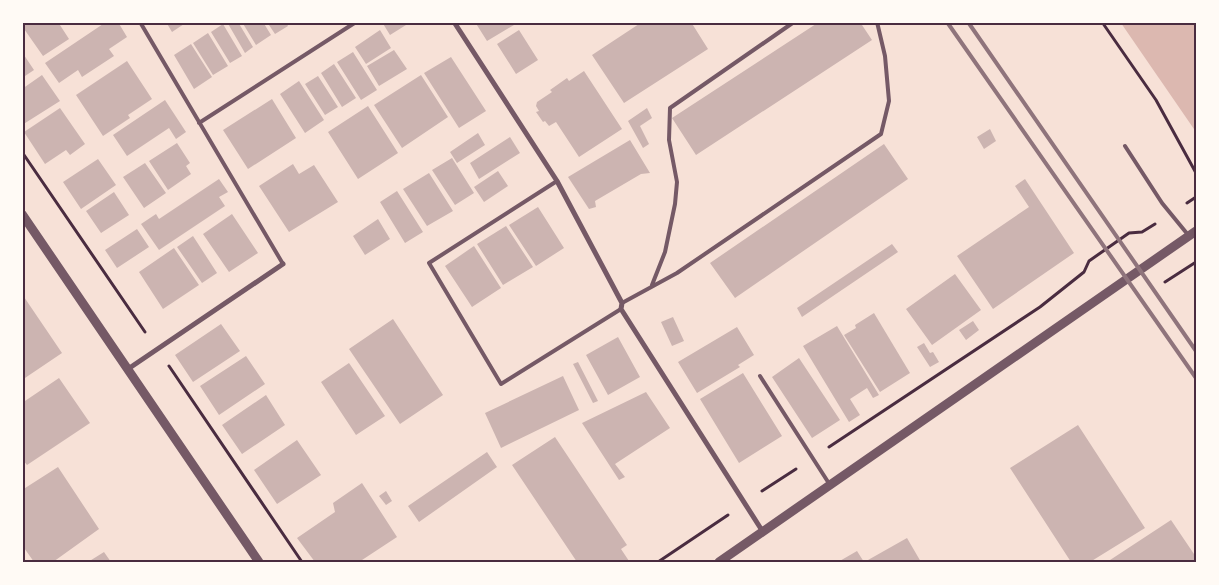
<svg xmlns="http://www.w3.org/2000/svg" width="1219" height="585" viewBox="0 0 1219 585" font-family="'Open Sans',sans-serif">
	<style>
		.water { fill: #dcb8b0 }
		.building { fill: #ccb4b1 }
		.lines { fill: none; stroke-linecap: round; stroke-linejoin: round }
		.path { stroke: #4a2c40; stroke-width: 3 }
		.service { stroke: #755966; stroke-width: 4 }
		.minor { stroke: #755966; stroke-width: 5 }
		.tertiary { stroke: #755966; stroke-width: 9 }
		.rail { stroke: #8f747c; stroke-width: 4 }
		.neatline { fill: none; stroke: #4a2c40; stroke-width: 2 }
	</style>
	<rect width="100%" height="100%" fill="#f7e1d7"/>
	<path class="water" d="M1121 23H1196V132Z"/>
	<path class="building" d="M22 22H58L69 39 43 56 22 26Z
		M106 22H118L127 37 109 49 114 56 82 77 78 70 59 83 45 63Z
		M166 22H187L172 32Z
		M227 22H238L253 47 245 53Z
		M242 22H263L271 35 256 45Z
		M267 22H286L288 26 275 34Z
		M382 22H404L406 25 390 35Z
		M475 22H512L514 25 487 41Z
		M642 22H691L708 49 624 103 592 55Z
		M819 22H860L872 40 696 155 672 118Z
		M223 24 242 56 230 63 211 32Z
		M380 30 391 48 366 64 355 47Z
		M519 30 538 60 516 74 497 44Z
		M208 33 228 66 213 75 193 43Z
		M191 44 212 77 194 89 174 55Z
		M394 50 407 69 379 86 367 66Z
		M22 52 34 70 22 78Z
		M353 52 377 90 361 100 337 62Z
		M451 57 486 111 459 128 424 73Z
		M127 61 152 99 128 115 130 118 103 136 76 95Z
		M334 64 356 98 342 107 321 73Z
		M584 71 622 129 579 157 556 122 549 126 545 121 543 122 536 112 539 111 536 106 537 102 552 92 550 90 567 78 569 81Z
		M42 75 60 101 22 125V89Z
		M421 75 448 117 402 148 374 105Z
		M318 76 338 107 325 115 305 84Z
		M299 81 324 120 305 133 280 94Z
		M272 99 296 138 248 169 223 130Z
		M165 100 186 132 176 139 169 128 127 156 113 135Z
		M368 106 398 153 358 179 328 132Z
		M60 108 85 144 70 155 66 150 45 164 24 132Z
		M647 108 652 118 640 126 649 144 643 148 628 121Z
		M990 129 996 141 984 149 977 137Z
		M478 133 485 145 457 163 450 152Z
		M510 137 520 153 479 179 470 163Z
		M630 140 650 173 641 174 595 201 596 207 589 209 568 177Z
		M177 143 190 163 186 166 191 174 168 190 149 161Z
		M884 144 908 179 735 298 710 263Z
		M452 158 474 193 455 205 432 170Z
		M98 159 116 185 81 209 63 182Z
		M145 163 166 193 144 208 123 177Z
		M293 164 299 174 314 165 338 202 289 232 259 186Z
		M498 171 508 186 484 202 474 187Z
		M429 173 453 211 427 226 403 189Z
		M219 179 228 192 219 197 225 206 159 250 141 224 156 214 159 219Z
		M1025 179 1074 253 993 309 957 256 1029 207 1015 186Z
		M397 191 423 232 405 243 380 202Z
		M114 192 129 215 101 233 86 211Z
		M538 207 564 248 536 266 509 225Z
		M232 214 258 253 229 272 203 234Z
		M378 219 390 239 365 255 353 236Z
		M506 226 533 267 503 285 477 244Z
		M137 229 149 247 117 268 105 250Z
		M193 236 217 273 202 283 177 247Z
		M892 244 898 252 802 317 797 308Z
		M474 246 501 288 472 307 445 266Z
		M174 248 199 285 163 309 139 272Z
		M955 274 981 310 932 345 906 309Z
		M22 294 62 353 22 380Z
		M874 313 910 373 880 392 844 335 856 328 855 325Z
		M673 317 684 341 672 346 661 322Z
		M393 319 443 395 400 424 349 349Z
		M973 321 979 330 966 340 959 330Z
		M221 324 240 351 193 382 175 355Z
		M837 326 879 395 873 398 867 388 850 399 860 415 849 422 803 346Z
		M737 327 754 355 738 365 740 367 697 393 678 362Z
		M618 337 640 377 608 395 586 355Z
		M924 343 930 353 933 352 939 362 930 367 917 347Z
		M246 356 265 384 219 415 200 386Z
		M799 358 840 420 812 438 772 377Z
		M578 362 598 401 593 403 573 364Z
		M349 363 385 416 356 435 321 382Z
		M743 373 782 436 739 463 700 399Z
		M563 376 579 410 501 448 485 413Z
		M59 378 90 423 27 465 22 459V403Z
		M646 392 670 428 615 464 625 477 619 480 582 423Z
		M266 395 285 425 242 454 222 425Z
		M1078 425 1145 528 1090 562H1071L1010 468Z
		M555 437 627 545 621 549 629 561 627 562H577L512 465Z
		M297 440 321 475 277 504 254 470Z
		M487 452 497 467 419 522 408 506Z
		M58 467 99 529 53 562H34L22 545V490Z
		M362 483 397 537 359 562H315L297 538 335 512 333 503Z
		M386 491 392 501 386 505 379 496Z
		M1171 520 1196 557V562H1107Z
		M907 538 921 562H869L868 560Z
		M857 551 864 562H838Z
		M104 552 111 562H88Z"/>
	<g class="lines">
		<path class="path" d="M1102 22 1156 100 1196 173
			M22 152 145 332
			M1187 203 1196 197
			M1165 282 1196 262
			M169 366 302 562
			M829 447 1040 307 1084 272 1089 261 1129 233 1142 232 1155 224
			M762 491 796 469
			M658 562 728 515"/>
		<path class="service" d="M140 22 283 264
			M199 123 356 22
			M1125 146 1162 203 1189 236
			M557 181 429 263 501 384 621 309
			M652 285 665 252 675 204 677 182 669 140 670 108 794 22
			M622 303 677 273 881 134 889 101 885 56 877 22
			M760 376 830 485"/>
		<path class="minor" d="M454 22 557 181 622 303 621 309 763 532
			M128 369 283 264"/>
		<path class="tertiary" d="M22 214 259 562
			M719 562 1196 231"/>
		<path class="rail" d="M947 22 1196 378
			M968 22 1196 351"/>
	</g>
	<rect width="1219" height="585" fill="none" stroke="#fffaf5" stroke-width="48"/>
	<rect x="24" y="24" width="1171" height="537" class="neatline"/>
</svg>
